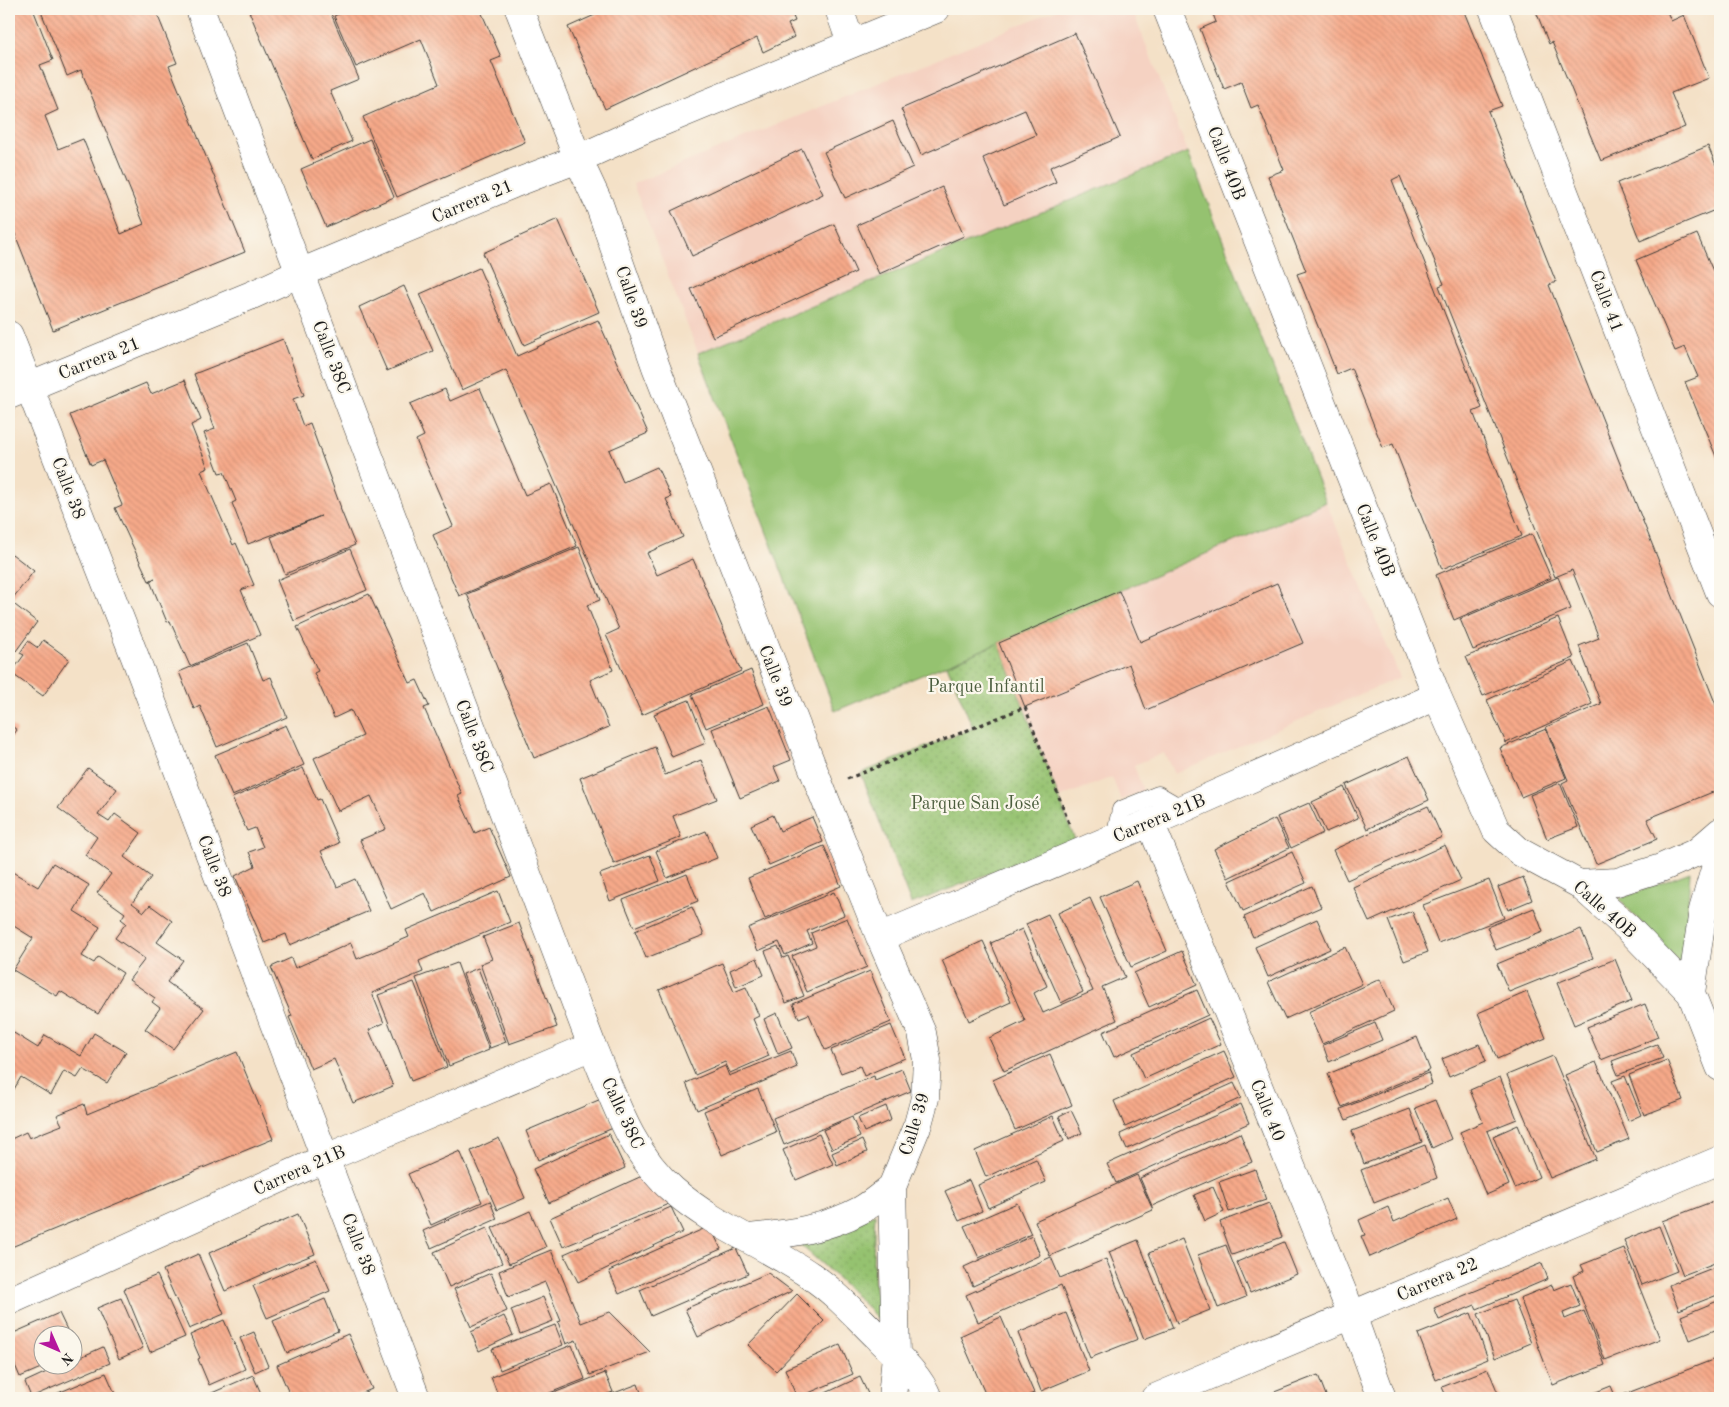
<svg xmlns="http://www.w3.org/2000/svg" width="1729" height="1407" viewBox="0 0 1729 1407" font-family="'Old Standard TT',serif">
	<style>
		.built { fill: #f5d2c2 }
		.grass { fill: #95c270; stroke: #586f46 }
		.park { fill: url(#park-dots); stroke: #586f46 }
		.building { fill: url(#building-back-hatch) }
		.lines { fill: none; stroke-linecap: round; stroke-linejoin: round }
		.service-casing { stroke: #3c3a36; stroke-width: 19 }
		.minor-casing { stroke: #3c3a36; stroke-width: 29 }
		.tertiary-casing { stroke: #3c3a36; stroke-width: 29 }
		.path { stroke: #3c3a36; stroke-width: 3; stroke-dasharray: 4 4; stroke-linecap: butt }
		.service { stroke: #fff; stroke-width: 18 }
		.minor { stroke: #fff; stroke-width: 28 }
		.tertiary { stroke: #fff; stroke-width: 28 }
		.labels { text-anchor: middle; stroke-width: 4.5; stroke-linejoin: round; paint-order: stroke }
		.street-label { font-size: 18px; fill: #1c1c1c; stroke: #fbf7ec }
		.park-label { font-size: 18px; fill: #4c5e3e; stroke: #fbf7ec }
	</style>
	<defs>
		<pattern id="park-dots" width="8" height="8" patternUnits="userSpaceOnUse" patternTransform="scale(1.25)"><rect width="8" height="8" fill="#95c270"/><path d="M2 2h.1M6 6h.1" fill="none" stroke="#80a660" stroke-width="1.8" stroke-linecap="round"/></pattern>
		<pattern id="building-back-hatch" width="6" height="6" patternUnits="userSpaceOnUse" patternTransform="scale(1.25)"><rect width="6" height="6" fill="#f6a989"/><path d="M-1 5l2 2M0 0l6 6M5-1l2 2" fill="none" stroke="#d29176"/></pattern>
	</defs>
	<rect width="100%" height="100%" fill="#fbf7ec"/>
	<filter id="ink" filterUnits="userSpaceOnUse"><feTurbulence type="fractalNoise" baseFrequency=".02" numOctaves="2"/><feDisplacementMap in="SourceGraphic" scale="10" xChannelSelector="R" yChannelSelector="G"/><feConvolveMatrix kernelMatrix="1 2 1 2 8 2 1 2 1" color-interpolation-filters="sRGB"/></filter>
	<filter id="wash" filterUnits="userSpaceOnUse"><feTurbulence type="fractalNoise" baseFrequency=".0096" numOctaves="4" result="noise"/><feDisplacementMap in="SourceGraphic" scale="20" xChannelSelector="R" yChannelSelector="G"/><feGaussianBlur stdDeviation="1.12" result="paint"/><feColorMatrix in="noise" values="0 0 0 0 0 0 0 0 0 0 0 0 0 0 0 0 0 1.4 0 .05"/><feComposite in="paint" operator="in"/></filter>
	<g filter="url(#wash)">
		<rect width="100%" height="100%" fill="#f4e1c7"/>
		<path class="built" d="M1058 9H1132L1188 152 698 353 633 184Z
			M1326 502 1400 677 1174 774 1164 753 1134 765 1143 791 1121 800 1112 777 1059 798 1025 707 1129 664 1146 710 1303 643 1277 583 1140 642 1119 591Z"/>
		<path class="grass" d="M1188 152 1326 502 999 643 835 711 698 353Z
			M1690 872 1684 968 1619 899Z"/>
		<path class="park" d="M999 643 1075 840 911 904 861 773 973 728 947 665Z
			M875 1214 873 1261 875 1289 885 1327C858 1296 828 1269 797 1242Z"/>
		<g id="blocks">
			<path class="building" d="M9 9H33L53 60 40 65 58 110 45 116 58 149 83 139 121 234 144 224 81 70 67 76 40 9H155L177 63 169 66 245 252 53 330 9 219Z
				M248 9H329L359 79 330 91 352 141 312 159Z
				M350 9H480L501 57 491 61 525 142 397 197 363 117 439 84 421 39 356 67 334 16Z
				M595 9H790L795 21 788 24 794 37 763 52 757 38 605 109 568 27 597 14Z
				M1211 9H1463L1502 106 1488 111 1556 282 1549 285 1720 715V789L1647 819 1657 839 1596 864 1562 783 1568 780 1546 727 1601 704 1579 646 1599 638 1572 570 1555 577 1439 286 1444 284 1400 176 1392 180 1482 408 1473 412 1522 536 1442 569 1393 444 1383 448 1351 368 1337 374 1297 274 1306 271 1268 176 1284 170 1258 105 1251 108 1241 82 1224 89 1200 29 1216 22Z
				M1535 9H1666L1671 21 1684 15 1709 78 1671 93 1685 127 1601 161 1552 42 1549 44Z
				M1075 33 1120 137 1050 167 1056 182 1004 205 983 158 1036 135 1025 110 921 155 901 109Z
				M893 121 913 167 845 198 824 152Z
				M370 139 394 197 326 227 301 169Z
				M1708 146 1716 165 1720 163V208L1640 241 1617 183Z
				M802 149 823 194 692 256 671 211Z
				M942 187 964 236 879 274 857 225Z
				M558 219 599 312 524 345 483 253Z
				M834 224 856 272 713 337 691 289Z
				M1697 234 1713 271 1720 268V466L1685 382 1698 377 1685 347 1675 351 1636 260Z
				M479 268 517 356 598 320 648 433 609 450 623 482 657 467 671 497 666 499 683 537 647 553 657 575 693 559 741 671 642 715 606 635 619 629 506 370 462 390 420 294Z
				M404 286 433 351 387 371 359 307Z
				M283 339 304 395 293 399 303 426 310 423 341 508H340L355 545 285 574 271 537 321 516 248 544 232 503 236 501 224 472 219 473 204 433 215 429 194 374Z
				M185 380 201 420 191 425 208 468 201 471 233 545 236 543 254 585 241 590 260 635 190 666 170 621 167 622 150 581 155 578 149 581 115 508 122 505 103 460 91 465 70 415 146 383 151 394Z
				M480 388 525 495 551 484 577 546 459 596 433 535 453 526 416 440 424 436 410 404 445 389 450 401Z
				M1532 534 1551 578 1454 620 1436 575Z
				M579 547 600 600 587 605 613 670 590 680 609 727 534 758 467 594Z
				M350 549 367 590 294 621 277 580Z
				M12 554 34 571 9 603V558Z
				M1558 577 1571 609 1473 650 1460 619Z
				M1277 583 1303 643 1146 710 1129 664 1025 707 999 643 1119 591 1140 642Z
				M369 594 410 683 417 680 429 706 424 708 462 794 458 796 475 833 489 827 511 877 434 912 425 893 391 909 360 840 386 829 371 796 338 811 314 758 363 736 351 710 334 718 314 673 318 671 297 627Z
				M11 602 37 622 16 651 9 645V606Z
				M1558 618 1574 658 1483 696 1466 657Z
				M43 640 69 659 43 696 11 673 24 655 20 653 28 641 38 648Z
				M248 643 263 680 271 677 287 717 217 747 200 706 194 709 179 672Z
				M1573 661 1592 704 1506 743 1487 700Z
				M751 670 764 704 706 728 692 695Z
				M689 700 706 743 672 757 654 714Z
				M769 706 791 760 774 767 780 781 740 798 712 729Z
				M9 724 17 730 9 741Z
				M286 725 304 765 232 796 215 755Z
				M1546 729 1566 778 1521 797 1500 748Z
				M655 747 665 775 701 760 717 799 673 816 681 837 614 864 580 778Z
				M1409 756 1429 800 1367 829 1346 785Z
				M88 768 117 789 98 815 109 822 115 814 141 833 124 857 151 877 132 903 144 912 150 905 172 921 157 942 183 960 167 982 204 1009 173 1049 145 1029 160 1008 152 1002 155 998 129 980 145 959 115 938 126 923 121 919 125 913 97 893 111 874 85 855 97 837 58 808Z
				M303 768 317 800 320 799 339 843 321 851 337 887 355 879 369 911 290 945 286 934 264 943 235 876 255 866 249 852 263 847 255 828 247 831 232 798Z
				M1560 783 1578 827 1547 839 1530 795Z
				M1344 787 1358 818 1326 832 1312 802Z
				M1309 803 1323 833 1291 848 1277 817Z
				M1428 806 1442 837 1347 880 1333 850Z
				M773 815 780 831 812 817 823 842 769 865 751 825Z
				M1275 819 1289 848 1228 878 1214 849Z
				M706 831 717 858 667 878 656 851Z
				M1445 845 1461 880 1369 922 1353 887Z
				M824 846 841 886 765 919 748 878Z
				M1292 852 1306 883 1243 911 1229 881Z
				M650 855 660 881 610 901 600 874Z
				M53 863 89 885 74 911 100 927 82 956 94 963 98 957 123 973 98 1014 60 991 57 996 13 970 33 938 9 923V870L38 887Z
				M687 874 698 901 634 927 623 900Z
				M1523 877 1532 900 1508 910 1498 887Z
				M1489 880 1504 918 1438 943 1423 905Z
				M1137 881 1167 951 1131 967 1100 897Z
				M1312 886 1321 907 1253 937 1244 917Z
				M498 891 510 922 419 961 423 972 372 993 384 1023 369 1030 393 1086 353 1103 334 1059 311 1069 289 1017 292 1016 271 967 291 958 295 968 351 943 357 959 409 937 406 930Z
				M834 892 844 915 807 931 812 943 785 955 779 942 758 951 748 928Z
				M1090 898 1125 977 1102 987 1117 1020 1004 1071 989 1038 1025 1021 991 943 1022 929 1047 986 1034 993 1043 1013 1093 991 1058 913Z
				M692 907 704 935 646 958 635 931Z
				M1534 908 1543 932 1496 950 1487 927Z
				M1412 911 1428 952 1404 961 1388 920Z
				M1048 914 1083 992 1061 1003 1026 924Z
				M847 918 867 967 807 992 792 956 816 946 811 933Z
				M1317 919 1330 949 1268 977 1255 947Z
				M519 923 557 1027 509 1044 480 964 492 959 483 937Z
				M1581 929 1593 958 1509 992 1497 964Z
				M983 941 1011 1002 969 1021 942 960Z
				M778 946 783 958 788 956 804 996 786 1003 765 951Z
				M1345 947 1362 984 1285 1019 1268 982Z
				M1182 951 1197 985 1149 1007 1134 973Z
				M757 958 764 975 736 987 730 970Z
				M1615 959 1632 1001 1574 1025 1557 983Z
				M457 963 489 1050 449 1066 416 978Z
				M722 963 734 992 746 987 759 1016 753 1019 769 1056 730 1073 725 1062 695 1075 659 990Z
				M478 968 506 1042 490 1048 463 974Z
				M870 971 891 1022 825 1050 809 1014 799 1018 793 1004Z
				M1380 979 1394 1011 1322 1044 1308 1012Z
				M414 982 447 1067 411 1081 378 995Z
				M1197 990 1208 1015 1114 1057 1103 1032Z
				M1527 992 1546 1038 1497 1059 1478 1013Z
				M1645 1004 1658 1037 1601 1060 1587 1027Z
				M777 1013 792 1048 778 1054 764 1019Z
				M1209 1018 1221 1044 1144 1079 1133 1053Z
				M1375 1023 1382 1040 1329 1062 1323 1045Z
				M891 1025 905 1058 864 1076 860 1066 841 1073 831 1050Z
				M9 1030 38 1048 45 1035 81 1056 94 1033 126 1052 107 1083 83 1069 77 1078 64 1071 51 1095 21 1077 9 1098Z
				M1417 1037 1430 1070 1342 1107 1328 1074Z
				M1479 1044 1486 1061 1449 1077 1442 1059Z
				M1657 1044 1663 1058 1618 1075 1612 1061Z
				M791 1051 797 1067 697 1110 686 1083 725 1066 729 1076Z
				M1224 1051 1236 1077 1125 1127 1114 1101Z
				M237 1052 273 1139 9 1248V1140L26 1132 29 1138 62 1125 57 1115 84 1104 87 1114Z
				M1050 1054 1072 1105 1015 1130 993 1080Z
				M1553 1056 1596 1159 1550 1178 1507 1075Z
				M1667 1060 1683 1100 1644 1115 1629 1075Z
				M1596 1062 1629 1139 1597 1152 1565 1075Z
				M902 1069 911 1091 784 1145 773 1118 874 1076 875 1080Z
				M1428 1073 1432 1084 1346 1120 1341 1109Z
				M1625 1076 1641 1115 1628 1121 1612 1081Z
				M1500 1077 1517 1119 1487 1131 1509 1185 1486 1195 1460 1132 1483 1122 1470 1090Z
				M1234 1083 1241 1098 1127 1149 1120 1134Z
				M758 1089 776 1132 722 1155 704 1111Z
				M601 1099 613 1128 538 1160 526 1131Z
				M1435 1100 1451 1139 1432 1148 1415 1108Z
				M1241 1104 1249 1123 1116 1183 1107 1164Z
				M886 1106 891 1120 864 1132 858 1118Z
				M1410 1109 1422 1142 1364 1164 1352 1131Z
				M1071 1110 1082 1133 1069 1139 1059 1116Z
				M1053 1116 1064 1141 986 1177 975 1151Z
				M852 1117 860 1137 832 1149 823 1130Z
				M1518 1125 1539 1177 1515 1188 1493 1136Z
				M1240 1133 1252 1162 1152 1206 1140 1178Z
				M609 1134 625 1168 549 1203 533 1169Z
				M819 1134 833 1164 796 1180 783 1150Z
				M499 1138 525 1198 497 1210 471 1151Z
				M862 1140 867 1152 837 1165 832 1153Z
				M1425 1145 1437 1178 1374 1203 1361 1170Z
				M460 1151 482 1202 431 1225 408 1174Z
				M1036 1159 1046 1182 988 1208 978 1185Z
				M1255 1169 1266 1200 1229 1212 1219 1182Z
				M1137 1175 1153 1210 1050 1256 1035 1221Z
				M642 1176 671 1203 563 1247 550 1218Z
				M969 1180 982 1211 959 1221 945 1191Z
				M1213 1187 1224 1212 1205 1221 1194 1195Z
				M1448 1198 1457 1219 1370 1257 1361 1236 1365 1235 1359 1220 1388 1207 1394 1222Z
				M1719 1199 1720 1203V1261L1683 1275 1662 1221Z
				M490 1201 497 1219 431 1248 423 1231Z
				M1017 1203 1031 1234 979 1258 964 1226Z
				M1269 1203 1282 1237 1232 1255 1220 1222Z
				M671 1207 683 1232 578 1282 564 1254Z
				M530 1211 546 1247 509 1264 492 1228Z
				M298 1214 315 1254 292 1263 291 1262 225 1291 209 1253Z
				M710 1226 721 1249 619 1294 609 1271Z
				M1659 1226 1677 1271 1642 1285 1624 1240Z
				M487 1228 502 1263 449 1287 434 1252Z
				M1032 1236 1040 1255 973 1286 964 1267Z
				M1182 1239 1210 1310 1177 1323 1149 1253Z
				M1138 1240 1173 1328 1144 1339 1109 1252Z
				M1284 1242 1297 1274 1250 1293 1237 1262Z
				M1226 1245 1246 1297 1218 1308 1198 1255Z
				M736 1248 748 1274 651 1316 640 1290Z
				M1624 1248 1660 1339 1605 1360 1573 1276 1584 1271 1581 1265Z
				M551 1250 581 1323 610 1312 650 1352 590 1375 576 1340 566 1344 558 1322 561 1321 545 1282 508 1297 499 1271Z
				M198 1254 224 1314 189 1329 163 1270Z
				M1051 1257 1060 1278 1106 1259 1138 1339 1090 1358 1061 1285 978 1322 966 1295Z
				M316 1259 330 1291 267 1318 253 1286Z
				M1542 1263 1548 1279 1477 1309 1475 1305 1439 1320 1434 1308Z
				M1720 1265V1294L1679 1310 1669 1285Z
				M491 1273 507 1311 471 1327 454 1289Z
				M768 1273 792 1291 698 1337 685 1309Z
				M157 1275 185 1337 150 1352 124 1289Z
				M1571 1283 1580 1306 1563 1313 1565 1319 1584 1311 1605 1365 1553 1385 1520 1298 1552 1285 1554 1290Z
				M797 1294 824 1321 776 1371 748 1345Z
				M543 1297 553 1321 520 1334 511 1310Z
				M121 1298 143 1348 119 1359 97 1308Z
				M325 1299 338 1331 287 1353 273 1321Z
				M1514 1300 1531 1343 1495 1358 1478 1314Z
				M1720 1300V1328L1690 1340 1681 1316Z
				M59 1313 69 1334H42V1364H50L20 1377 9 1351V1335Z
				M1066 1313 1089 1371 1041 1391 1018 1333Z
				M1471 1313 1488 1359 1436 1380 1418 1334Z
				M504 1316 513 1335 479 1351 471 1332Z
				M1001 1317 1034 1393 1022 1398H987L960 1336Z
				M224 1320 245 1369 209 1385 198 1359 200 1358 190 1335Z
				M555 1325 563 1345 500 1370 492 1349Z
				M254 1332 268 1366 255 1372 240 1338Z
				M348 1334 372 1389 350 1398H291L277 1365Z
				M572 1345 585 1379 537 1398H499L491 1377Z
				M840 1345 853 1374 797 1398 785 1369Z
				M103 1347 110 1363 31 1397 25 1382 64 1364H72V1361Z
				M1720 1357V1398H1621L1620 1396Z
				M1488 1369 1500 1398H1447L1442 1387Z
				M106 1373 117 1398H46Z
				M605 1373 613 1392 597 1398H541Z
				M253 1375 263 1398H206L205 1396Z
				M1318 1375 1327 1398H1259Z
				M860 1377 870 1398H815Z
				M638 1384 643 1398H601Z
				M1611 1386 1616 1398H1592L1591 1394Z"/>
		</g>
	</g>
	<g filter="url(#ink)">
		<use href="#blocks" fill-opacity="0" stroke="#3c3a36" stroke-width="1"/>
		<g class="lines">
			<g class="service-casing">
				<path id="service" d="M1115 837 1121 810 1158 795 1182 809"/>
			</g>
			<g class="minor-casing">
				<path id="minor" d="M200 9 592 1046C613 1096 630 1153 673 1190 714 1226 766 1245 811 1276 837 1293 859 1319 881 1340 898 1357 919 1375 928 1398
					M519 9 578 159 599 204 656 367 821 789 880 937 922 1033 927 1060 925 1098 918 1124 892 1187 896 1355 892 1398
					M839 9 851 43
					M1167 9 1437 696 1496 830 1520 852 1579 884 1628 928 1691 993
					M1493 9 1720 593
					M9 335 135 657 416 1398
					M1150 822 1352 1315 1382 1398
					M1720 852 1703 910 1691 993 1720 1067
					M1579 884 1617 882 1661 868 1697 852 1720 832
					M880 937 1182 809 1437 696
					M749 1238C788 1234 826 1229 861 1210 872 1204 882 1195 892 1187
					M9 1301 326 1158 592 1046"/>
			</g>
			<g class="tertiary-casing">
				<path id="tertiary" d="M9 395 252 295 300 273 513 184 578 159 635 133 936 9
					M1155 1398 1720 1160"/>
			</g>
			<path class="path" d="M847 779 1025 707 1070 826"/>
			<use href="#service" class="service"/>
			<use href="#minor" class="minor"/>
			<use href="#tertiary" class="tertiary"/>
		</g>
	</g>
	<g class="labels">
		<g class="street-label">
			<text transform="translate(1227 163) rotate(69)" y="6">Calle 40B</text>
			<text transform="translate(472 201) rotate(-23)" y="6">Carrera 21</text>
			<text transform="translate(632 297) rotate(71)" y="6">Calle 39</text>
			<text transform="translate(1607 301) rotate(69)" y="6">Calle 41</text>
			<text transform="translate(332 357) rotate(69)" y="6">Calle 38C</text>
			<text transform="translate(99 358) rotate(-22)" y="6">Carrera 21</text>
			<text transform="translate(69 488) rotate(69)" y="6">Calle 38</text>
			<text transform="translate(1376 540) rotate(68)" y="6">Calle 40B</text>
			<text transform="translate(776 676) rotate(69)" y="6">Calle 39</text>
			<text transform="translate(475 736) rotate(69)" y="6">Calle 38C</text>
			<text transform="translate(1159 818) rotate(-23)" y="6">Carrera 21B</text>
			<text transform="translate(215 866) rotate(69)" y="6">Calle 38</text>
			<text transform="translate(1605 909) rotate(41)" y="6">Calle 40B</text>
			<text transform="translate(1268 1110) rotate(68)" y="6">Calle 40</text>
			<text transform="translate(623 1113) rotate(65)" y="6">Calle 38C</text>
			<text transform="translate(914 1124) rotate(-73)" y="6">Calle 39</text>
			<text transform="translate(299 1170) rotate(-24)" y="6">Carrera 21B</text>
			<text transform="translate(359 1244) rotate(69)" y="6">Calle 38</text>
			<text transform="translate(1437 1279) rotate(-23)" y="6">Carrera 22</text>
		</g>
		<g class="park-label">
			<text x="986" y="692">Parque Infantil</text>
			<text x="975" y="809">Parque San José</text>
		</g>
	</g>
	<rect width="1729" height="1407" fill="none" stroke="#fbf7ec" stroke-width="30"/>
	<g transform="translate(58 1350) rotate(135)"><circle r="24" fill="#fbf7ec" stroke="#a29f99"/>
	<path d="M0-4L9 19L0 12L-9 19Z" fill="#b5179e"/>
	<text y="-8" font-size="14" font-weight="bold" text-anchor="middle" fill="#1c1c1c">N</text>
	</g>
</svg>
